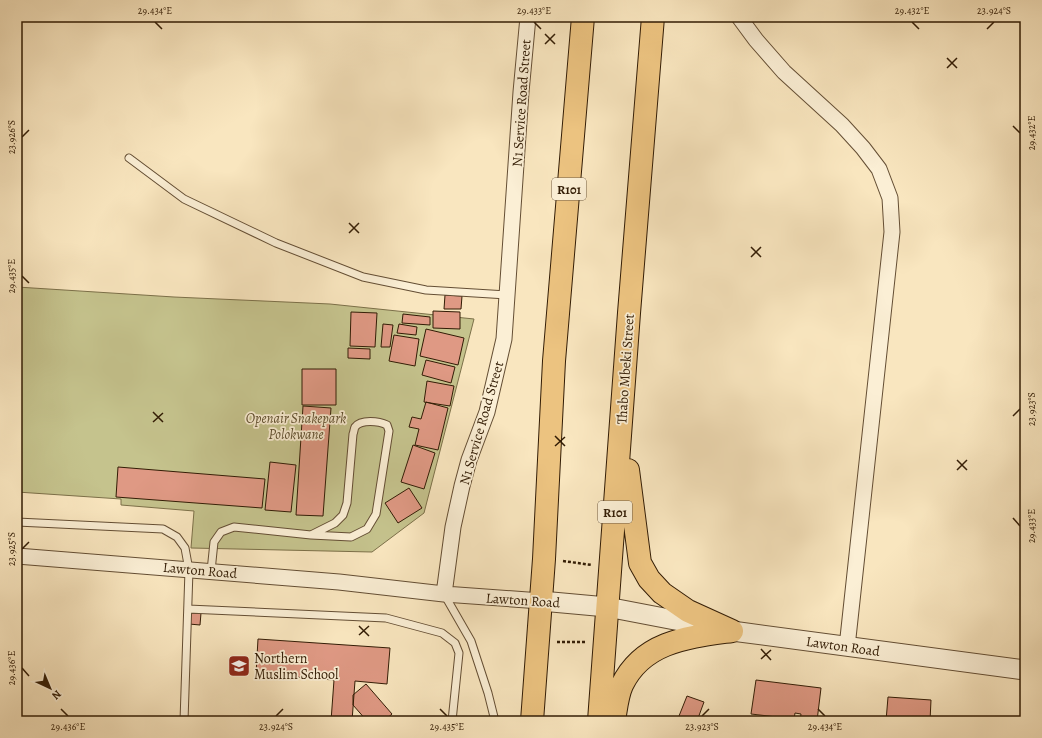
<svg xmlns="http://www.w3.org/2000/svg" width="1042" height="738" viewBox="0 0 1042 738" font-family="Alegreya,serif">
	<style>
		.green { fill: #c5c38d; stroke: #7c7049 }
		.building { fill: #df9984; stroke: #321c05 }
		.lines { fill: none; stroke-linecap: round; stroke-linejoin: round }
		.service-casing { stroke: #644e34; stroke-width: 9 }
		.minor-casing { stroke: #644e34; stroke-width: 17 }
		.tertiary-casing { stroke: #644e34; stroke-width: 21 }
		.primary-casing { stroke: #321c05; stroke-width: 24 }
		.path { stroke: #321c05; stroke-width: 2.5; stroke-dasharray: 3 2; stroke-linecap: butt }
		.service { stroke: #fbefd5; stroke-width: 7 }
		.minor { stroke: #fbefd5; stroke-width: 15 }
		.tertiary { stroke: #fbefd5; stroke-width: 19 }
		.primary { stroke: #ecc380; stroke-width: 22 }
		.ticks { fill: none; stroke: #321c05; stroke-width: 1.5 }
		.labels { text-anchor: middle; stroke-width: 3.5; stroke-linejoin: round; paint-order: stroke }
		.shield { fill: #fbefd5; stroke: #6e5b43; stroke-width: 1 }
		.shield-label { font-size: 13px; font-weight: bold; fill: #321c05 }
		.street-label { font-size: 14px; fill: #321c05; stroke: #fbefd5 }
		.park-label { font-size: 14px; font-style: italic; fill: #5e4e2e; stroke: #fbefd5 }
		.poi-label { font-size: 14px; fill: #321c05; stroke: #fbefd5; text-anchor: start }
		.neatline { fill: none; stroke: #321c05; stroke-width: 1.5 }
		.ticks-label { font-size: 10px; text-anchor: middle; fill: #321c05 }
	</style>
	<rect width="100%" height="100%" fill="#f9e6bf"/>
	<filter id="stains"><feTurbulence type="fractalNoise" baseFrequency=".005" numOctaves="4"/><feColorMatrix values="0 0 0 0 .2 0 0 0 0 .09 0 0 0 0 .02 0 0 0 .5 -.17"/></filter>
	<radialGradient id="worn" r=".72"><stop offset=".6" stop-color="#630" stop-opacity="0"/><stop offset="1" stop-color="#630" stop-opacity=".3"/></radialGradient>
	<path class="green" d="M17 287 174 297 330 304 474 319 424 513 372 552 191 548 194 511 121 505V499L17 492Z"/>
	<path class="building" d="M445 295 462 296 461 309H444Z
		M433 311 460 312V329L433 328Z
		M351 312 377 313 375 347 350 346Z
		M403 314 430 317V325L402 323Z
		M383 324 393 325 390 347H381Z
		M399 324 417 327 416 335 397 333Z
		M426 329 464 338 458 365 420 356Z
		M394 335 419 339 415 366 389 361Z
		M348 348 370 349V359L348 358Z
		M426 360 455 367 451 383 422 375Z
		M302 369H336V405H302Z
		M427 381 454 386 450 406 424 402Z
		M426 402 448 408 438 450 415 445 419 429 409 427 412 417 421 419Z
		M303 406 331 408 323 516 296 515Z
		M413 445 435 453 424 489 401 482Z
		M270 462 296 465 291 512 265 510Z
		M118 467 265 479 262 508 116 497Z
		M409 488 422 508 398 523 385 503Z
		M190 613H201L200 625 189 624Z
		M258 639 390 648 387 684 355 681 352 721H331L334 680 256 674Z
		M756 680 821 688 817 721H800L801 714 795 713 794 719 751 714Z
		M366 684 392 714 384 721H367L353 705V695Z
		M687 696 704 702 697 721H677Z
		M888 697 931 700 930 721H886Z"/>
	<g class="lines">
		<g class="service-casing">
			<path id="service" d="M129 158 184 199 276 243 363 277 426 290 507 295
				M17 522 163 529 177 537 185 548 189 570 184 721
				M211 571 214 542 221 532 234 527 311 535 335 523 343 515 347 503 353 434C354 432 354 429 355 427 361 419 379 421 387 425L389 431 376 514 367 529 351 537 311 535
				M444 594 471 641 488 693 495 721
				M188 609 386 618 442 633 455 643 459 653 452 721"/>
		</g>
		<g class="minor-casing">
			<path id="minor" d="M739 17 756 40 784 72 842 125 863 148 879 169 890 198 892 232 847 647
				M17 556 339 582 444 594 541 601
				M444 594 453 527 462 486 469 460 487 412 504 339 521 92 528 17"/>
		</g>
		<g class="tertiary-casing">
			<path id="tertiary" d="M541 601 607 607 732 631 1025 670"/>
		</g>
		<g class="primary-casing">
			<path id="primary" d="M628 470 640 563 649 579 662 593 688 611 732 631
				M532 721 544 559 554 361 583 17
				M599 721 629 313 653 17
				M614 721C616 710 617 696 622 685 643 641 689 637 732 631"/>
		</g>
		<path class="path" d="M563 561 592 565
			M557 642H586"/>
		<use href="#service" class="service"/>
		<use href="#minor" class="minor"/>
		<use href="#tertiary" class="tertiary"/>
		<use href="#primary" class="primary"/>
	</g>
	<path class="ticks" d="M155 22 162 29M534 22 541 29M912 22 919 29M987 29 994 22M545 34 555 44M545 44 555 34M947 58 957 68M947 68 957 58M1013 126 1020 133M22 137 29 130M349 223 359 233M349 233 359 223M751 247 761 257M751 257 761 247M22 276 29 283M153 412 163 422M1013 416 1020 409M153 422 163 413M555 436 565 446M555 446 565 437M957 460 967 470M957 470 967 460M1013 518 1020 526M22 549 29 542M359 626 369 636M359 635 369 626M761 649 771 660M761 659 771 650M22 668 29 676M61 709 68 716M440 709 447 716M818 709 825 716M276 716 283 709M702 716 709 709"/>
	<defs>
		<g id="school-square" transform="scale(1.15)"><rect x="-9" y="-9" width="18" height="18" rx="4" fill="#8f2418" stroke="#fbefd5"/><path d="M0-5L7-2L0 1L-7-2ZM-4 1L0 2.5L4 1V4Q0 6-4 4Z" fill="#fff"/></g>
	</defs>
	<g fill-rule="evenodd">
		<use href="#school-square" x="239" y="666"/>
	</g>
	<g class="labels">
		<g class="shield">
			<rect x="552" y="178" width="34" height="22" rx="3"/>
			<rect x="598" y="501" width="34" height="22" rx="3"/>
		</g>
		<g class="shield-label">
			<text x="569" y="194">R101</text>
			<text x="615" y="517">R101</text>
		</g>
		<g class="street-label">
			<text transform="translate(521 103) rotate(-86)" y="5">N1 Service Road Street</text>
			<text transform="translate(625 369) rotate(-86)" y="5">Thabo Mbeki Street</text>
			<text transform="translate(481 423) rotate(-74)" y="5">N1 Service Road Street</text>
			<text transform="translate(200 570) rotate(5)" y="5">Lawton Road</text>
			<text transform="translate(523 600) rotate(4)" y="5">Lawton Road</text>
			<text transform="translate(843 646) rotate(8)" y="5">Lawton Road</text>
		</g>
		<g class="park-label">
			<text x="296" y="423">Openair Snakepark<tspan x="296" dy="16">Polokwane</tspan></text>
		</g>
		<g class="poi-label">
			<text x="254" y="663">Northern<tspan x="254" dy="16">Muslim School</tspan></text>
		</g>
	</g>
	<rect width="1042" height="738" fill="none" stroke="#f9e6bf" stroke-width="44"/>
	<g transform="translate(50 688) rotate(136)" stroke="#fbefd5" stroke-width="3" paint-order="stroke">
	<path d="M0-3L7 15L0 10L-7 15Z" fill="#321c05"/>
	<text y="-6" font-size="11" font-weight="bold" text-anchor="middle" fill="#321c05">N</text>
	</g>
	<rect x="22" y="22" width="998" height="694" class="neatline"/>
	<g class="ticks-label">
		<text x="155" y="14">29.434°E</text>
		<text x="534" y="14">29.433°E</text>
		<text x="912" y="14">29.432°E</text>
		<text x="994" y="14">23.924°S</text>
		<text transform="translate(1031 133) rotate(-90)" y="4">29.432°E</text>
		<text transform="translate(11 137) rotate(-90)" y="4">23.926°S</text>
		<text transform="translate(11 276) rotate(-90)" y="4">29.435°E</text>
		<text transform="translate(1031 409) rotate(-90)" y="4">23.923°S</text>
		<text transform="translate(1031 526) rotate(-90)" y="4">29.433°E</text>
		<text transform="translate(11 549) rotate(-90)" y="4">23.925°S</text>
		<text transform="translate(11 668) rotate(-90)" y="4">29.436°E</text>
		<text x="68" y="730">29.436°E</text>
		<text x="276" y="730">23.924°S</text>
		<text x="447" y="730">29.435°E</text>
		<text x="702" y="730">23.923°S</text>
		<text x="825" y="730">29.434°E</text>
	</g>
	<rect width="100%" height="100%" filter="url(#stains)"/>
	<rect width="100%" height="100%" fill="url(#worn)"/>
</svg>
